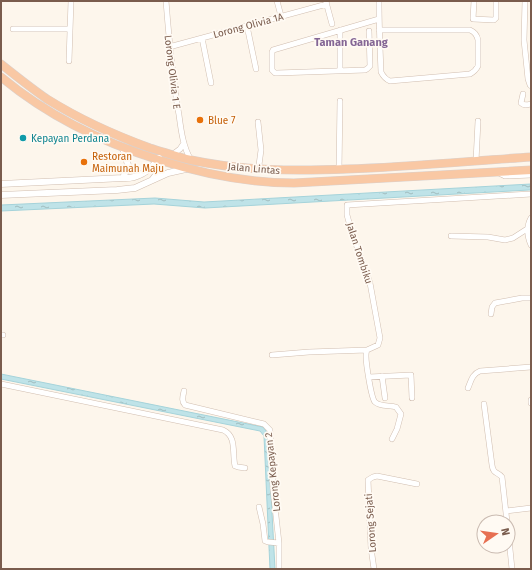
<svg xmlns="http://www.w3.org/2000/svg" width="532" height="570" viewBox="0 0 532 570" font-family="'Fira Sans',sans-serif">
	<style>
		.water { fill: url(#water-ripples); stroke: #a5d3da }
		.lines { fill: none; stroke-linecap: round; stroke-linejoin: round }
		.minor-casing { stroke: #d1beb0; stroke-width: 6 }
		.tertiary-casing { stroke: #d1beb0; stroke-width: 7 }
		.trunk-casing { stroke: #dad1cd; stroke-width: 9 }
		.minor { stroke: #fff; stroke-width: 5 }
		.tertiary { stroke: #fff; stroke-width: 6 }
		.trunk { stroke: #f9c8a4; stroke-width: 8 }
		.food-dot { fill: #e8710a; stroke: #fffaf3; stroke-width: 1.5 }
		.culture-dot { fill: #0f9aa8; stroke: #fffaf3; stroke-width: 1.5 }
		.labels { text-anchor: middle; stroke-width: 3.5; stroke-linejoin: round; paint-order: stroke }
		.street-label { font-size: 10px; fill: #7a5c4d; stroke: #fffaf3 }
		.food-label { font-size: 10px; fill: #c56008; stroke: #fffaf3; text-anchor: start }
		.culture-label { font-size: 10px; fill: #0d838f; stroke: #fffaf3; text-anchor: start }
		.neighbourhood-label { font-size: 11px; font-weight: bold; fill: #846695; stroke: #fffaf3 }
	</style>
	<defs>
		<pattern id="water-ripples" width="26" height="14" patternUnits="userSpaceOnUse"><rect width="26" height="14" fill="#bfe3e8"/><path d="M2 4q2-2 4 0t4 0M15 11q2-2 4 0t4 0" fill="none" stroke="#a0bbbe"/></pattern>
	</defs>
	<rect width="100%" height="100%" fill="#fdf6ec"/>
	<path class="water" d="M531 184V190H529L205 208 154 204 1 211V205L155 198 204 202Z
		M1 374 263 427 266 431 268 437 275 569H270L264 436 260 431 1 379Z"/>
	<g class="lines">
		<g class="minor-casing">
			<path id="minor" d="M166 1C169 39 172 77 179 115 181 130 183 147 191 160
				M277 1 281 16
				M379 1C379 25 380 48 381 72 383 76 385 79 390 81L470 74C474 72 476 70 478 66V40C477 35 475 32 470 30H379
				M474 1 473 19 494 20 496 18V1
				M525 1 524 40 528 79 530 85 531 86
				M326 2 332 24
				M247 26 256 69
				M13 29H70
				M369 31 370 66 367 69 365 70 277 73H275L272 70V52L273 50 379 19
				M202 38 211 83
				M169 47 327 4
				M69 61 71 1
				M340 71V30
				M523 94 521 103C524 106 527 105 531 104
				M258 122 261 150 259 165V170
				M172 155 180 149 184 143
				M476 161 478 121
				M339 170 340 101
				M499 173 505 176 531 175
				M531 218C526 227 527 236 531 245
				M451 236 488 237 505 240 513 238 527 229
				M491 314 492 307 495 303 522 298H531
				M1 335H3
				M272 355 309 352 367 350
				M382 376 385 398
				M369 377 411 375 412 398
				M1 384 223 430C237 436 232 453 235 466L238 467 245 468
				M468 388C471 381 472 374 480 371L531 367
				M184 391C183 396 181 401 185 405L264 424 270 430 273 489 279 543V569
				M531 400V403
				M484 404 492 465C493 474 498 472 502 477L507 522
				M392 439 397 429 401 414 396 407C390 405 380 407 375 402 371 398 366 363 366 356 366 352 366 353 367 350L378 345 380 338 370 283 352 233 347 215V205L531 194
				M259 507 263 524 265 541 268 542 279 543
				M506 511 531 508
				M508 529 512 569
				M374 569 371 548 368 480 373 477 377 476 417 484"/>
		</g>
		<g class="tertiary-casing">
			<path id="tertiary" d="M123 178C138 179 149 171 158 160
				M152 180 156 175 159 167V158
				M1 184 123 178 128 165 123 148
				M1 195 117 190 135 188 168 173 186 169"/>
		</g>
		<g class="trunk-casing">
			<path id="trunk" d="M1 64C16 76 31 88 47 99 79 119 114 135 150 148 164 152 177 157 191 160 242 171 295 171 347 169 409 167 470 161 531 157
				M1 77C48 116 101 142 159 160 203 174 247 183 294 183L531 170"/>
		</g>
		<use href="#minor" class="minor"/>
		<use href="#tertiary" class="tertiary"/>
		<use href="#trunk" class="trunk"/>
	</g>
	<g class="food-dot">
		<circle cx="200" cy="120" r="4"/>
		<circle cx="84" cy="162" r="4"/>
	</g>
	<circle class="culture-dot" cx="23" cy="138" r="4"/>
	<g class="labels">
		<g class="street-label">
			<text transform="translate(248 25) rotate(-15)" y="4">Lorong Olivia 1A</text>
			<text transform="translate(173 72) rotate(83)" y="4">Lorong Olivia 1 E</text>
			<text transform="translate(254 168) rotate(5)" y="4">Jalan Lintas</text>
			<text transform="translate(360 253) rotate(72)" y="4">Jalan Tombiku</text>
			<text transform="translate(272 472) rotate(-96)" y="4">Lorong Kepayan 2</text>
			<text transform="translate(370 523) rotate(-94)" y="4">Lorong Sejati</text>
		</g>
		<g class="food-label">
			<text x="208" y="124">Blue 7</text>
			<text x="92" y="160">Restoran<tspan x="92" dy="12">Maimunah Maju</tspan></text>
		</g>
		<g class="culture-label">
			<text x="31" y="142">Kepayan Perdana</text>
		</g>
		<g class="neighbourhood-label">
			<text x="351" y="46">Taman Ganang</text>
		</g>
	</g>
	<rect width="532" height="570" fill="none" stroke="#7a5c4d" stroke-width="4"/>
	<g transform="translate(496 534) rotate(77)"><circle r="19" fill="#fffaf3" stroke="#cabbb1"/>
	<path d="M0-3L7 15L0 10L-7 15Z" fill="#e76f51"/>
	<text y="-6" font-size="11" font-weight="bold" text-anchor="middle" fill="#7a5c4d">N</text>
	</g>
</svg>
